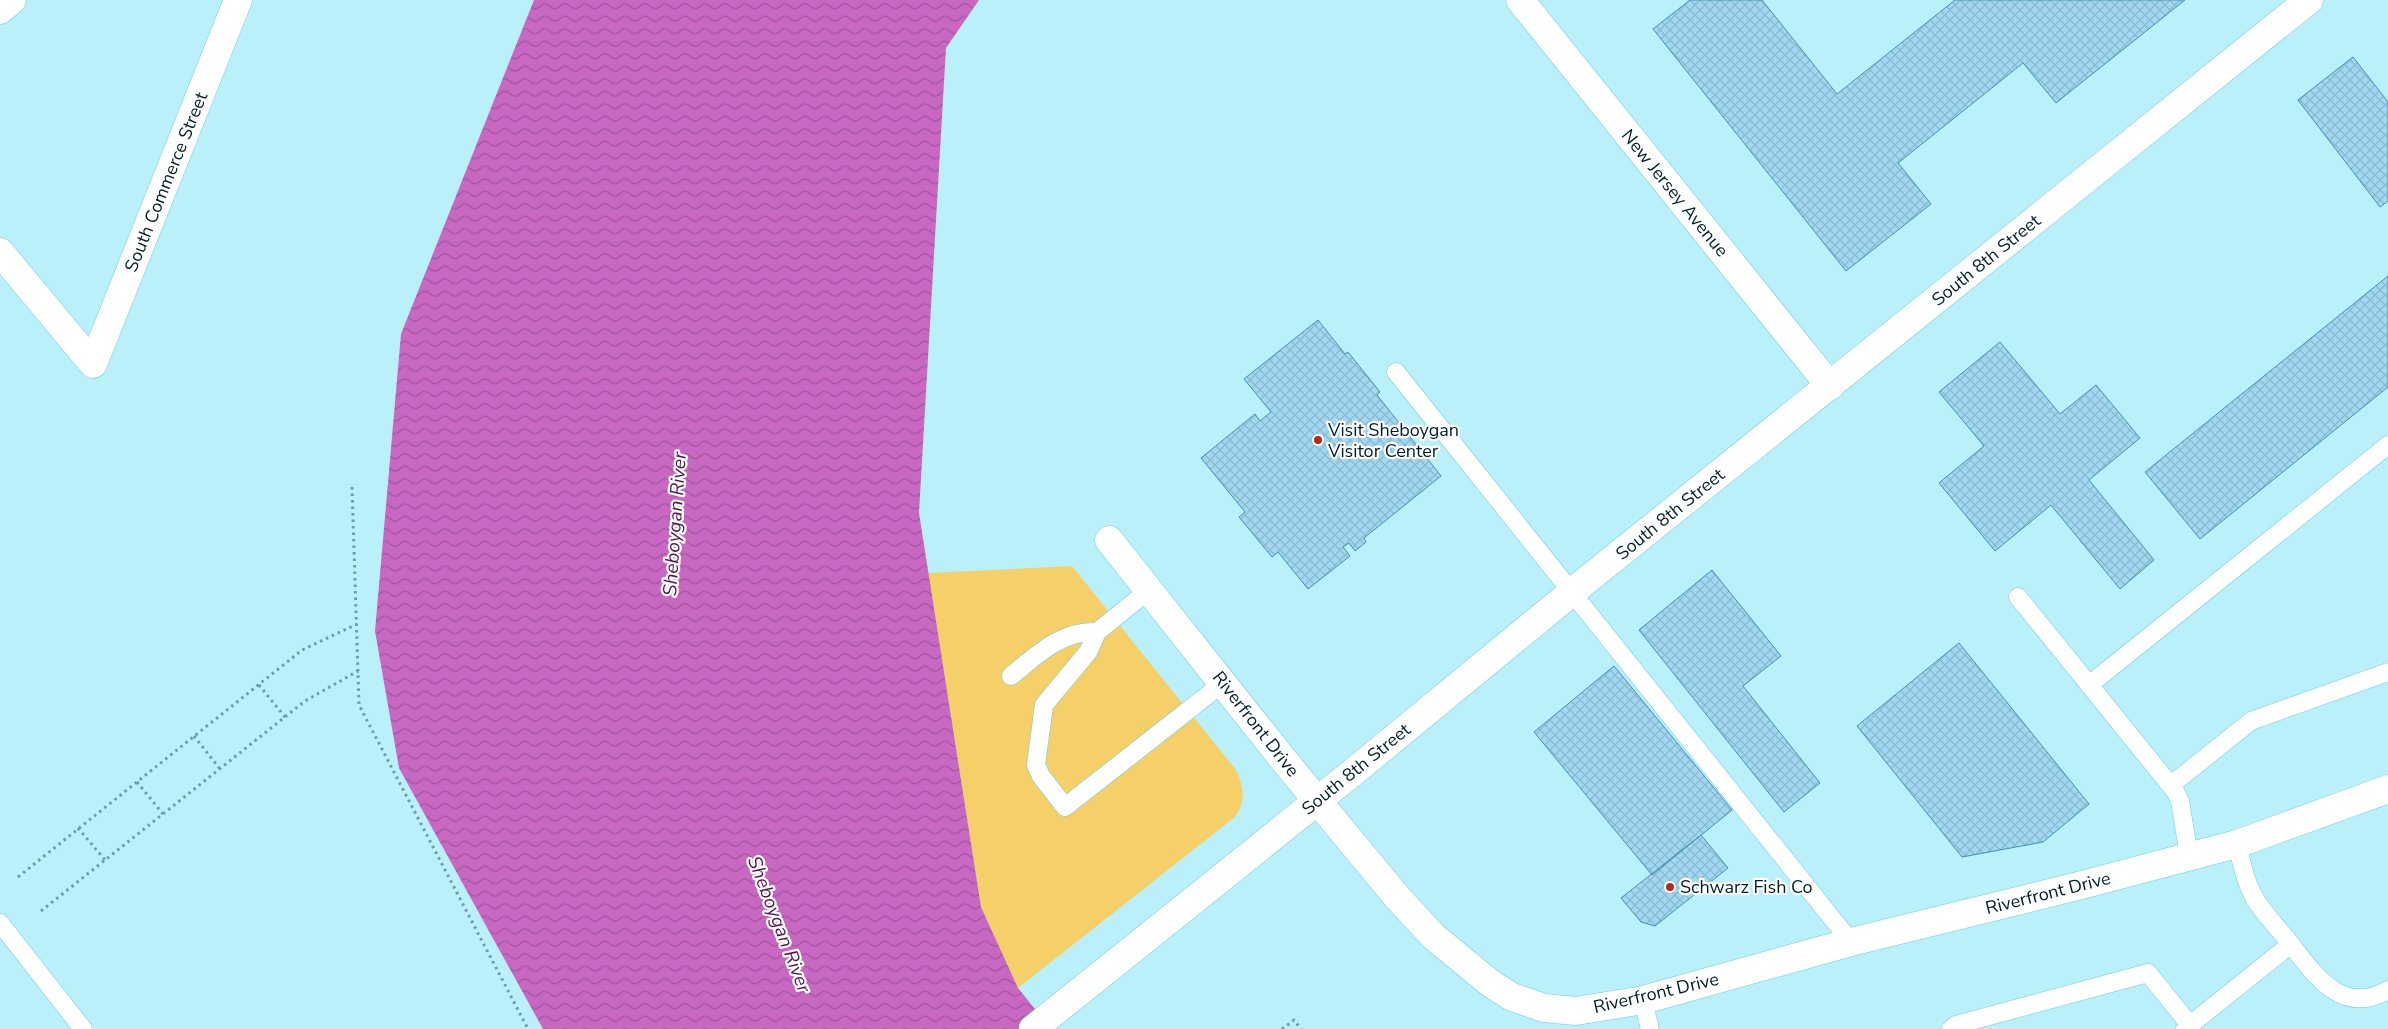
<svg xmlns="http://www.w3.org/2000/svg" width="2388" height="1029" viewBox="0 0 2388 1029" font-family="'Nunito Sans',sans-serif">
	<style>
		.park { fill: #f5d068 }
		.water { fill: url(#water-waves) }
		.building { fill: url(#building-cross-hatch); stroke: #4091b4 }
		.lines { fill: none; stroke-linecap: round; stroke-linejoin: round }
		.lane-casing { stroke: #6bcddd; stroke-width: 19 }
		.street-casing { stroke: #6bcddd; stroke-width: 29 }
		.secondary-casing { stroke: #6bcddd; stroke-width: 29 }
		.path { stroke: #6e9ba3; stroke-width: 3; stroke-dasharray: 2.5 4; stroke-linecap: butt }
		.lane { stroke: #fff; stroke-width: 18 }
		.street { stroke: #fff; stroke-width: 28 }
		.secondary { stroke: #fff; stroke-width: 28 }
		.poi-dot { fill: #b7291c; stroke: #fff; stroke-width: 2 }
		.labels { text-anchor: middle; stroke-width: 4.5; stroke-linejoin: round; paint-order: stroke }
		.street-label { font-size: 18px; fill: #001f24; stroke: #fff }
		.poi-label { font-size: 18px; fill: #001f24; stroke: #fff; text-anchor: start }
		.water-label { font-size: 19px; font-style: italic; fill: #50144e; stroke: #fff }
	</style>
	<defs>
		<pattern id="water-waves" width="16" height="10" patternUnits="userSpaceOnUse" patternTransform="scale(1.25)"><rect width="16" height="10" fill="#c868c2"/><path d="M0 5q4-4 8 0t8 0" fill="none" stroke="#a0559d"/></pattern>
		<pattern id="building-cross-hatch" width="8" height="8" patternUnits="userSpaceOnUse" patternTransform="scale(1.25)"><rect width="8" height="8" fill="#a2d7f1"/><path d="M0 0l8 8M0 8l8-8" fill="none" stroke="#8ab8ce"/></pattern>
	</defs>
	<rect width="100%" height="100%" fill="#baf0fa"/>
	<path class="park" d="M1072 566 1236 770C1244 786 1246 802 1235 817L1018 988 981 907 928 573Z"/>
	<path class="water" d="M534 0H979L946 48 919 513 981 907 1018 988 1051 1029H543L399 768 375 631 401 334Z"/>
	<path class="building" d="M1690 0H1762L1837 94 1955 0H2185L2056 103 2023 63 1898 163 1931 204 1846 271 1653 29Z
		M2353 57 2388 102V201L2380 207 2298 100Z
		M2388 276V387L2200 539 2145 472Z
		M1318 320 1345 354 1348 352 1380 392 1377 395 1441 476 1364 538 1366 542 1355 551 1349 543 1343 547 1350 556 1308 589 1278 552 1272 557 1239 517 1245 512 1201 458 1255 414 1260 421 1271 412 1244 379Z
		M2000 342 2060 414 2096 385 2140 438 2089 480 2154 560 2120 589 2051 505 1995 551 1939 483 1984 446 1939 392Z
		M1712 570 1781 656 1743 686 1820 783 1784 812 1639 630Z
		M1959 643 2089 804 2043 842 1962 857 1857 726Z
		M1614 666 1732 810 1652 875 1534 732Z
		M1701 835 1728 868 1655 926 1641 922 1621 898Z"/>
	<g class="lines">
		<g class="lane-casing">
			<path id="lane" d="M1396 372 1851 942
				M1149 590 1097 632 1088 652 1044 705 1036 765 1041 776 1065 807 1223 683
				M2018 597 2175 791 2180 801 2189 856
				M1011 676C1037 655 1061 630 1097 632
				M2089 685 2388 445
				M2171 785 2251 721 2388 672
				M2237 844C2241 859 2244 877 2251 891 2258 908 2274 923 2285 937 2313 971 2339 1018 2388 990
				M0 923 83 1029
				M1643 1000 1650 1029
				M1951 1029 1956 1025 2148 973 2190 1025
				M2185 1029 2291 944"/>
		</g>
		<g class="street-casing">
			<path id="street" d="M1520 0 1830 386
				M0 10 12 0
				M0 252 93 364 238 0
				M1109 540 1282 758 1397 897 1433 936 1490 983 1512 997 1544 1008 1576 1011 1643 1000 1851 942 2078 886 2237 844 2388 789"/>
		</g>
		<g class="secondary-casing">
			<path id="secondary" d="M1033 1029 1357 769 1572 592 2309 0"/>
		</g>
		<path class="path" d="M352 487 359 705 528 1029
			M259 685 285 717
			M194 736 220 769
			M137 782 163 814
			M78 828 105 860
			M18 877 302 650 357 624
			M41 911 305 701 358 671
			M1282 1029 1294 1020 1301 1029"/>
		<use href="#lane" class="lane"/>
		<use href="#street" class="street"/>
		<use href="#secondary" class="secondary"/>
	</g>
	<g class="poi-dot">
		<circle cx="1318" cy="440" r="5"/>
		<circle cx="1670" cy="887" r="5"/>
	</g>
	<g class="labels">
		<g class="street-label">
			<text transform="translate(166 182) rotate(-68)" y="6">South Commerce Street</text>
			<text transform="translate(1675 193) rotate(51)" y="6">New Jersey Avenue</text>
			<text transform="translate(1986 260) rotate(-39)" y="6">South 8th Street</text>
			<text transform="translate(1670 514) rotate(-39)" y="6">South 8th Street</text>
			<text transform="translate(1256 724) rotate(52)" y="6">Riverfront Drive</text>
			<text transform="translate(1356 769) rotate(-39)" y="6">South 8th Street</text>
			<text transform="translate(2048 893) rotate(-14)" y="6">Riverfront Drive</text>
			<text transform="translate(1656 993) rotate(-13)" y="6">Riverfront Drive</text>
		</g>
		<g class="poi-label">
			<text x="1328" y="436">Visit Sheboygan<tspan x="1328" dy="21">Visitor Center</tspan></text>
			<text x="1680" y="893">Schwarz Fish Co</text>
		</g>
		<g class="water-label">
			<text transform="translate(674 524) rotate(-86)" y="7">Sheboygan River</text>
			<text transform="translate(780 924) rotate(69)" y="7">Sheboygan River</text>
		</g>
	</g>
</svg>
